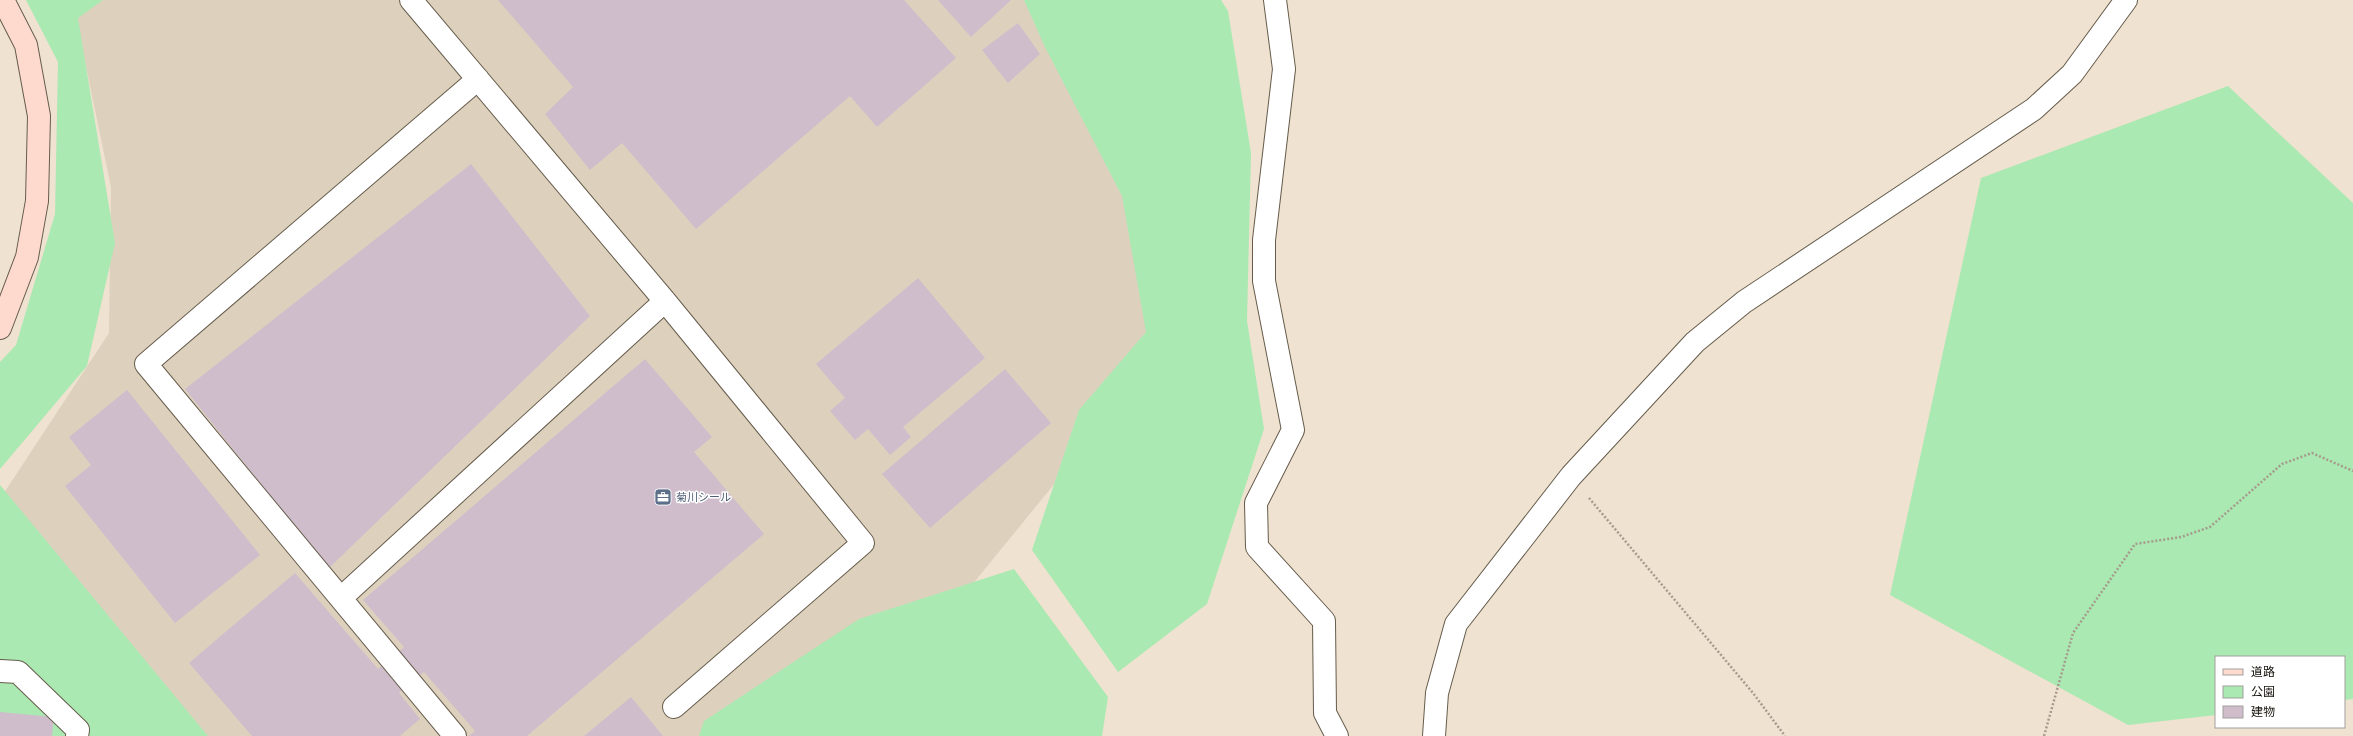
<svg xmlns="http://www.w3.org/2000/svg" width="2353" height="736" viewBox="0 0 2353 736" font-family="Rubik,'Noto Sans JP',sans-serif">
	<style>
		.industrial { fill: #ddd1be }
		.green { fill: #aae9b2 }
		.building { fill: #cfbdcb }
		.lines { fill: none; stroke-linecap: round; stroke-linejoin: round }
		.street-casing { stroke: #665c4c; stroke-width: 24 }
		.secondary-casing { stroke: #665c4c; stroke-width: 24 }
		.path { stroke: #a59b8d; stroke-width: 2.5; stroke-dasharray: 2 2; stroke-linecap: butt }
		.street { stroke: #fff; stroke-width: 22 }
		.secondary { stroke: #fedace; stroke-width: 22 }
		.labels { text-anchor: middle; stroke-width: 3; stroke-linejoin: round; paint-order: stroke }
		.service-label { font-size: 11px; fill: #4e5e75; stroke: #fff; text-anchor: start }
	</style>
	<rect width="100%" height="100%" fill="#efe2d0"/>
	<path class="industrial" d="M66 0H1098L1184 325 945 618 785 736H168L0 499 109 333 111 187 76 19Z"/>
	<path class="green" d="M26 0H103L78 18 115 243 87 366 0 469V362L16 345 55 214 58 62Z
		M1024 0H1221L1228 11 1251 153 1247 321 1264 429 1207 604 1118 672 1032 550 1079 410 1146 332 1122 196 1045 47Z
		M2228 86 2353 203V699L2344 700V657H2216V715L2128 725 1890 595 1981 178Z
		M0 485 208 736H0Z
		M1014 569 1108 697 1102 736H699L704 721 859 619Z"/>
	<path class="building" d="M498 0H904L956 58 877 127 850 96 696 229 622 143 590 170 545 114 573 87Z
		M938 0H1011L971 37Z
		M1018 23 1040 54 1008 83 982 50Z
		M471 164 590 316 328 569 185 389Z
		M918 278 985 358 903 427 911 437 890 455 868 429 855 440 830 411 845 398 816 364Z
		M645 359 712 437 694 452 764 534 527 736H469L475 731 424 672 399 693 420 719 400 736H252L189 663 295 573 378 669 404 647 363 600Z
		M1005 369 1051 423 930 528 882 474Z
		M127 390 260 555 175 623 65 486 91 465 69 437Z
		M631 697 663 736H584Z
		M0 712 54 717 52 736H0Z"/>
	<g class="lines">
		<g class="street-casing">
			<path id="street" d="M411 0 665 301 863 543 674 707
				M1275 0 1284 69 1264 240V281L1293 430 1256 503 1257 547 1324 621 1325 713 1337 736
				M341 598 665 301
				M0 671 18 672 78 730 77 736
				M455 736 146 364 478 79
				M1434 736 1437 693 1456 624 1571 476 1695 342 1744 302 2034 109 2072 74 2126 0"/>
		</g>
		<g class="secondary-casing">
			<path id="secondary" d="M0 328 27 257 37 201 39 116 26 45 3 0"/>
		</g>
		<path class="path" d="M1589 498 1753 693 1785 736
			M2044 736 2073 633 2135 544 2181 537 2210 527 2282 464 2312 453 2353 471"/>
		<use href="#street" class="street"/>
		<use href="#secondary" class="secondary"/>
	</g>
	<defs>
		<g id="office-square" transform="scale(0.9)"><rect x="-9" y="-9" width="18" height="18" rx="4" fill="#5c6f8a" stroke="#fff"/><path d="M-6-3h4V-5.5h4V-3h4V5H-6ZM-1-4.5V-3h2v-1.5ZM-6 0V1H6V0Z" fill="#fff"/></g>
	</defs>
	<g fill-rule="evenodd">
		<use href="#office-square" x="663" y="497"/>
	</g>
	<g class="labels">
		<g class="service-label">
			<text x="676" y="501">菊川シール</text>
		</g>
	</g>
	<rect x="2215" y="656" width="130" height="72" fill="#ffffff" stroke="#a19f9d"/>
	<rect x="2223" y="669" width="20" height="6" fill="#fedace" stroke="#a19f9d"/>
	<text x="2251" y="676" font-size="12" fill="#14100a">道路</text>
	<rect x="2223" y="686" width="20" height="12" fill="#aae9b2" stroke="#a19f9d"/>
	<text x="2251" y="696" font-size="12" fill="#14100a">公園</text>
	<rect x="2223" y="706" width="20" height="12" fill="#cfbdcb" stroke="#a19f9d"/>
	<text x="2251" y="716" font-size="12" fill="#14100a">建物</text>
</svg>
